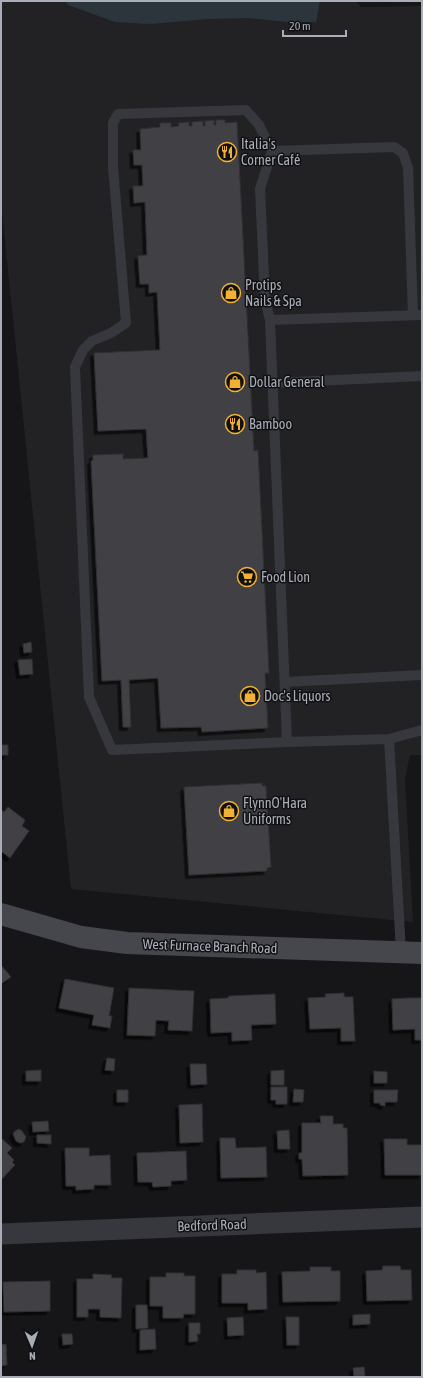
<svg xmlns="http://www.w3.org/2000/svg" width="423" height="1378" viewBox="0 0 423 1378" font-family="'Asap Condensed',sans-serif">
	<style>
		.built { fill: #222225 }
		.water { fill: #2c353c }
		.building { fill: #404145; stroke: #303034; filter: url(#shadow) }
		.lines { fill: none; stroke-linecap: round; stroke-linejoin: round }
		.lane { stroke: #37383d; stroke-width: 10 }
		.street { stroke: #37383d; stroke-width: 21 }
		.secondary { stroke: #45474d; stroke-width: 22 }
		.labels { text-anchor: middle; stroke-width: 3; stroke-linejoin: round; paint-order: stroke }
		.poi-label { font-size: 14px; fill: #a8adb8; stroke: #111113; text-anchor: start }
		.street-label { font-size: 14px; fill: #a8adb8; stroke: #111113 }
	</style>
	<defs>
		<filter id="shadow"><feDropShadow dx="-3.5" dy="3.5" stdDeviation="0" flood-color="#0009"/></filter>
	</defs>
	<rect width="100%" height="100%" fill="#161618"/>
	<path class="built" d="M1 1H356L361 7 422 6V755H410L405 779 413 922 71 889 1 201Z"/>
	<path class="water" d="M66 1H320L316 22H287L248 18 208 19 151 24 115 22 68 5Z"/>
	<path class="building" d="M214 120V125H216V120H225V123L237 122 254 451 258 450 269 673H265L268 728 202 732 201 727 161 728 158 678 129 680 131 727H123L121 680 102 681 91 461 93 460V455L123 454V459L148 458 146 429 98 431 94 353 160 350 157 292 149 293V284H140L138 256 147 255 145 202 134 203 133 186H143L142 165H134L133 150H141L140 129 160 127V123H171V127L179 126 178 123 189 122V126H192V122L203 121V126H205V121Z
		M31 642 32 652 24 653 23 644Z
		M32 659 33 674 20 675 18 660Z
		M1 745H8V755H1Z
		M262 783V786H266L271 867 267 868V871L189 875 184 787Z
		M8 807 25 820 22 826 29 831 10 858 1 851V810L4 812Z
		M1 965 11 977 1 984Z
		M65 979 114 988 109 1016H112L110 1028 92 1025 94 1015 59 1008Z
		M129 988 194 991 192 1031 168 1030 169 1021 156 1020 155 1036 127 1035Z
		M344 993V997H353L355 1041H341V1028L310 1029 308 998 326 997 325 994Z
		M275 994 276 1024 251 1025 252 1040 232 1041V1032L211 1033 210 999 228 998 229 996Z
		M409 998H422V1040H415V1029L393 1030 392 999Z
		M107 1058 115 1059 114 1071 105 1070Z
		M190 1064H206L207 1084 191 1085Z
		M41 1070V1081H26V1071Z
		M284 1070V1085H271V1071Z
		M374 1071 387 1072V1083H374Z
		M271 1087H287V1104H276V1100H271Z
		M294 1089 304 1090 303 1102H293Z
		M117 1090H128V1102H117Z
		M374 1090H398L397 1102H385V1106L380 1105V1103H374Z
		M202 1104 203 1142 180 1143 179 1105Z
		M320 1116H333V1124H343V1128H347L348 1175 303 1176 302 1159H299V1153H302V1123H321Z
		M48 1121 49 1131 33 1132 32 1122Z
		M19 1129 22 1131 26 1137 24 1142 20 1143 16 1141 13 1134 15 1131Z
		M289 1130 290 1149H278L277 1131Z
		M37 1135H51V1144L37 1143Z
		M1 1138 12 1148 7 1153 14 1160 12 1162 15 1165 1 1180Z
		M220 1138H235L236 1148 266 1147 267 1177 221 1178Z
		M384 1139H407V1145H422V1175H385Z
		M65 1148H89V1156L110 1155 111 1185H94V1189L76 1190V1186H66Z
		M186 1151 187 1180 171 1181V1186L153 1187 152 1182H138L137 1153Z
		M383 1266H400L401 1270H411L412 1300 367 1301 366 1271 382 1270Z
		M310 1267H331V1271H340V1301L283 1302 282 1272 310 1271Z
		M237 1270H256V1273L266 1272 267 1309 248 1310V1303H222V1274H237Z
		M166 1273H184V1276H195V1314H184L183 1318H163V1306H150V1277H166Z
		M93 1274 112 1275 111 1278H122L121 1318 100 1317V1309H88V1317H77V1279H93Z
		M50 1281V1311L4 1312 3 1282Z
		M136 1305H147L148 1328 136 1329Z
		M370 1314V1324L353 1325V1315Z
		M243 1317 244 1335 228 1336 227 1318Z
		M286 1317H299V1345H287Z
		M189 1323H200V1334H197L198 1341 189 1342Z
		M155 1329 156 1349 140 1350V1330Z
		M62 1334H72L73 1344 63 1345Z
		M6 1344 7 1365 1 1366V1345Z
		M364 1367 365 1376H354L353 1368Z"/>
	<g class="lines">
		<path class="lane" d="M272 151 260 189 265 300 270 320 287 742 389 739
			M270 320 422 315
			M273 383 422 376
			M285 682 422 675
			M287 742 112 750 89 697 75 367 83 350 92 341 111 333 126 323 113 167V123L118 114 246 110 259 125 272 151 394 147 403 153 408 168 413 315
			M401 952 389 739 422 730"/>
		<path class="street" d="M1 1234 422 1217"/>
		<path class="secondary" d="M1 914 81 937 127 943 422 953"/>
	</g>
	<defs>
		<g id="restaurant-ring" transform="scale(1)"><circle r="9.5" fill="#111113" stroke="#f2b134" stroke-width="1.5"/><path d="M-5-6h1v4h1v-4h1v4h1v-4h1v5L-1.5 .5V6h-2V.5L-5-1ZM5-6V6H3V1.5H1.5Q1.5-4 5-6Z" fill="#f2b134"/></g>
		<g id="shop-ring" transform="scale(1)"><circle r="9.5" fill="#111113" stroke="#f2b134" stroke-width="1.5"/><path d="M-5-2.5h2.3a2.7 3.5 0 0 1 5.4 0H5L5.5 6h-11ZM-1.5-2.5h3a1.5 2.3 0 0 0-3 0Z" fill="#f2b134"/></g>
		<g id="supermarket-ring" transform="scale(1)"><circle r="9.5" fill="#111113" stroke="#f2b134" stroke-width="1.5"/><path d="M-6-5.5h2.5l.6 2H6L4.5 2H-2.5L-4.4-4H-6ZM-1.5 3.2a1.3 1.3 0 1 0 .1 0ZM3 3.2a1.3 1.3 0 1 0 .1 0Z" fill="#f2b134"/></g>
	</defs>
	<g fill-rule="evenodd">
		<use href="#restaurant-ring" x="227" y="152"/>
		<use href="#shop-ring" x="231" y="293"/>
		<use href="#shop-ring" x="235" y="382"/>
		<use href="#restaurant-ring" x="235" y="424"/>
		<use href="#supermarket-ring" x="247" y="577"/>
		<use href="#shop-ring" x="250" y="696"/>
		<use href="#shop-ring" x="229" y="811"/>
	</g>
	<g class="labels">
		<g class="poi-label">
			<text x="241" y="149">Italia's<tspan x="241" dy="16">Corner Café</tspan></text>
			<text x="245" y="290">Protips<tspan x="245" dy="16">Nails &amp; Spa</tspan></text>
			<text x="249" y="387">Dollar General</text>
			<text x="249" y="429">Bamboo</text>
			<text x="261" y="582">Food Lion</text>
			<text x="264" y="701">Doc's Liquors</text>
			<text x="243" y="808">FlynnO'Hara<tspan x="243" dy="16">Uniforms</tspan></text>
		</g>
		<g class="street-label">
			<text transform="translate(210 946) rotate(2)" y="5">West Furnace Branch Road</text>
			<text transform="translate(212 1225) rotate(-2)" y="5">Bedford Road</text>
		</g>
	</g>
	<rect width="423" height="1378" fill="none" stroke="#a8adb8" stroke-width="4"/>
	<g transform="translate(32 1346) rotate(178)" stroke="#111113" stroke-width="3" paint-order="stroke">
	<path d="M0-3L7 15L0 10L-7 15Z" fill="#a8adb8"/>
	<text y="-6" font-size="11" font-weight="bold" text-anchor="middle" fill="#a8adb8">N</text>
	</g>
	<path d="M283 30v6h63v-6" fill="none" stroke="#a8adb8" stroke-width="2"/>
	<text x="289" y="30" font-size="12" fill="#a8adb8" stroke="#111113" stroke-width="3" paint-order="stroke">20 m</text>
</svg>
